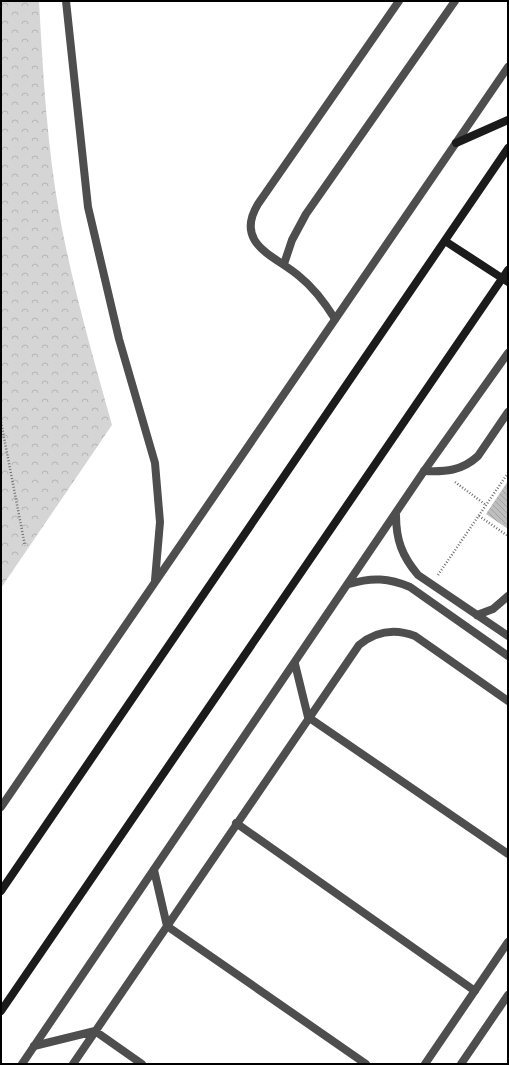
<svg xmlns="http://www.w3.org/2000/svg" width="509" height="1065" viewBox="0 0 509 1065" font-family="'Source Sans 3',sans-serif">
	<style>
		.park { fill: url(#park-crowns) }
		.building { fill: url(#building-back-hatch) }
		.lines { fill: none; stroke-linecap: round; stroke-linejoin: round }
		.path { stroke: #707070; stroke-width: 2.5; stroke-dasharray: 1 2; stroke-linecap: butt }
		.service { stroke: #4e4e4e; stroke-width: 8 }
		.minor { stroke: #4e4e4e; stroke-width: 8 }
		.secondary { stroke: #1b1b1b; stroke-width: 8 }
	</style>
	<defs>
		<pattern id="park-crowns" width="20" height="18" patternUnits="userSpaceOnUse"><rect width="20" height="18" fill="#d5d5d5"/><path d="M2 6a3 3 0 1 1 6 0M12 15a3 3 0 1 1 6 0" fill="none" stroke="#b5b5b5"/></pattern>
		<pattern id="building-back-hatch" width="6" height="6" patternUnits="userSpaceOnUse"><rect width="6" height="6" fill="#bebebe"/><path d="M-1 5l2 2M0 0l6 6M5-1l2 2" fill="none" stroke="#a2a2a2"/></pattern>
	</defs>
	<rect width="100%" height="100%" fill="#fff"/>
	<path class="park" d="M1 1H39C43 74 47 146 60 218 73 288 93 357 112 425L1 588Z"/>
	<path class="building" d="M508 481V529L486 514Z"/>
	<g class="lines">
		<path class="path" d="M1 422 25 546
			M455 482 486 505
			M479 516 508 536
			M438 575 508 473"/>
		<path class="service" d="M284 264 292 240 306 214 455 1
			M335 319C325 303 314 288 299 276 274 255 234 244 258 204L399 1
			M424 471C445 472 462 471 478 456L508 412
			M477 615 493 609 508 596
			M295 664 308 717 508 854
			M236 823 475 991
			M154 870 167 926 366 1064
			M34 1046 95 1031 142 1064
			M73 1064 359 645C376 631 394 628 415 636L508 701
			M425 1064 508 942"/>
		<path class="minor" d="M66 1 88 207 119 339 155 463 160 522 155 580
			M396 515C396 540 402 556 418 575L508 636
			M349 584C372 577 389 578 410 587L508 656
			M1 807 508 67
			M22 1064 424 471 508 353
			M461 1064 508 995"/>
		<path class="secondary" d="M456 143 508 120
			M445 241 508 282
			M1 891 508 148
			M1 1011 508 270"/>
	</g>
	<rect width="509" height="1065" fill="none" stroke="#000000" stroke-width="4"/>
</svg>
